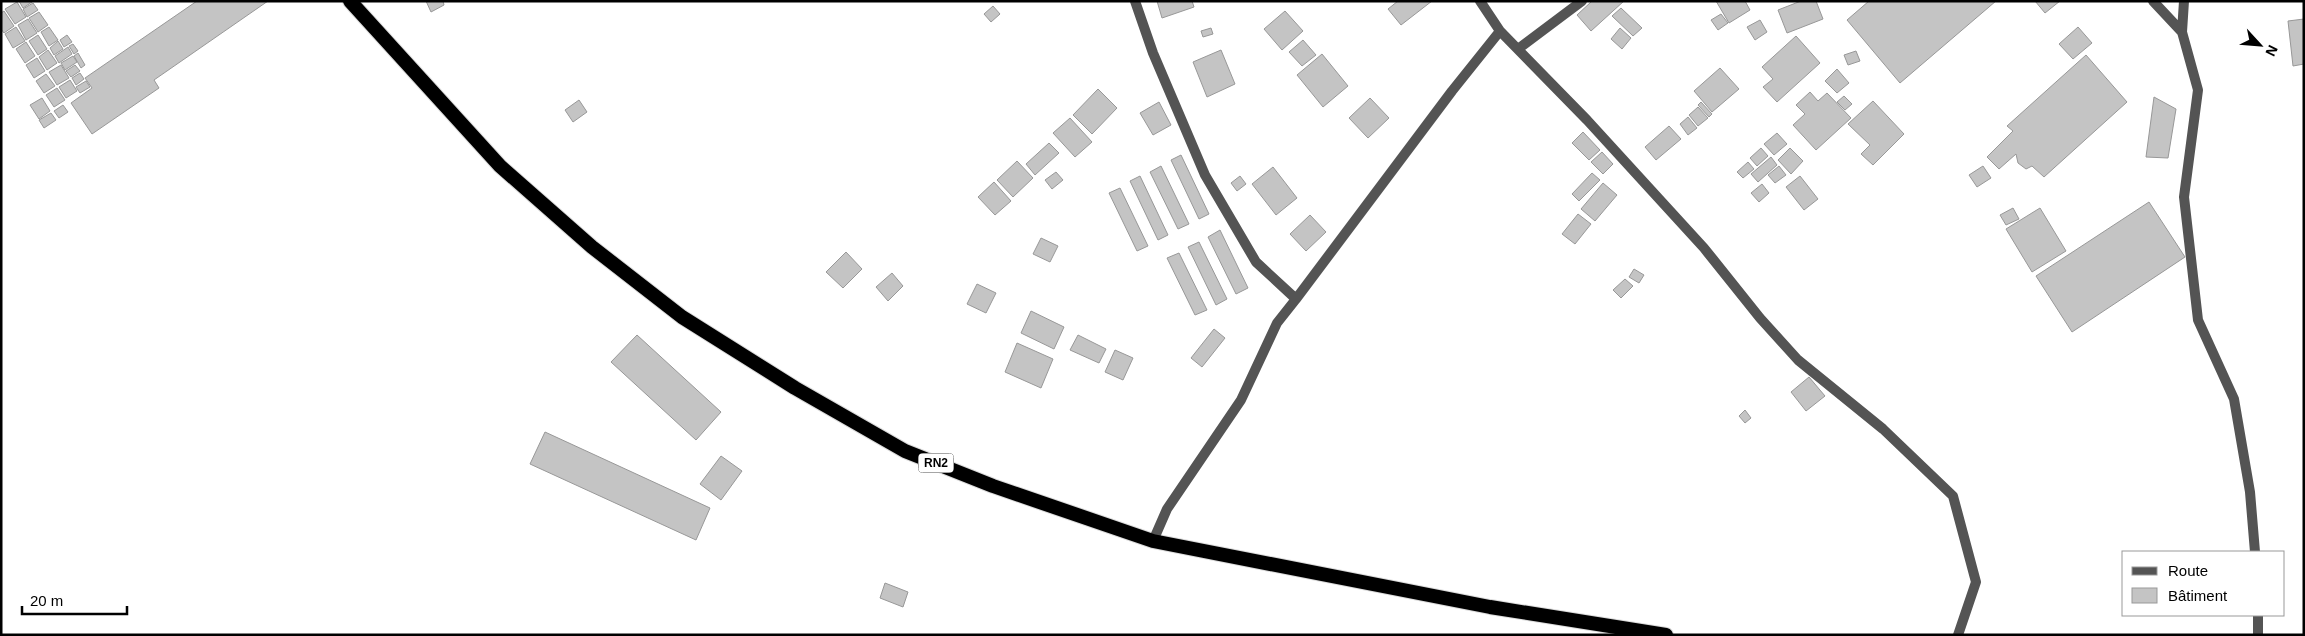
<svg xmlns="http://www.w3.org/2000/svg" width="2305" height="636" viewBox="0 0 2305 636" font-family="Helvetica,sans-serif">
	<style>
		.building { fill: #c4c4c4; stroke: #989898 }
		.lines { fill: none; stroke-linecap: round; stroke-linejoin: round }
		.trunk-casing { stroke: #dbdbdb; stroke-width: 16 }
		.minor { stroke: #545454; stroke-width: 10 }
		.trunk { stroke: #000; stroke-width: 14 }
		.labels { text-anchor: middle; stroke-width: 4.5; stroke-linejoin: round; paint-order: stroke }
		.shield { fill: #fff; stroke: #4c4c4c; stroke-width: 1 }
		.shield-label { font-size: 12px; font-weight: bold; fill: #000 }
	</style>
	<rect width="100%" height="100%" fill="#fff"/>
	<path class="building" d="M19 1H31L32 2 23 8Z
		M197 1H268L154 80 159 88 92 134 71 103 92 88 85 78Z
		M426 1H443L444 5 431 12Z
		M1157 1H1192L1194 7 1162 18Z
		M1398 1H1432L1401 25 1388 9Z
		M1592 1H1624L1591 31 1577 15Z
		M1716 1H1745L1750 10 1729 23Z
		M1801 1H1816L1823 19 1787 33 1778 10Z
		M1869 1H1996L1900 83 1847 20Z
		M2035 1H2060L2045 13Z
		M17 2 26 17 15 24 5 9Z
		M33 3 38 10 27 17 23 9Z
		M993 6 1000 14 991 22 984 14Z
		M1621 8 1642 28 1633 36 1612 16Z
		M4 11 14 26 4 33 1 29V13Z
		M1285 11 1303 31 1282 50 1264 29Z
		M39 12 48 25 38 32 29 18Z
		M1721 14 1728 23 1718 30 1711 20Z
		M28 19 37 33 26 40 18 25Z
		M2304 19V64L2293 66 2288 21Z
		M1760 20 1767 32 1755 40 1747 27Z
		M16 27 25 41 13 48 5 34Z
		M49 27 58 40 49 46 41 32Z
		M2078 27 2092 43 2073 59 2059 44Z
		M1211 28 1213 34 1203 37 1201 31Z
		M1620 28 1631 38 1622 49 1611 39Z
		M38 35 47 49 38 55 29 41Z
		M67 35 72 42 64 47 60 40Z
		M1796 36 1820 63 1777 102 1763 87 1773 79 1762 67Z
		M1303 40 1316 55 1302 66 1289 52Z
		M58 41 63 49 54 55 50 48Z
		M26 42 35 56 25 63 16 49Z
		M73 44 78 51 74 54 69 46Z
		M68 47 72 54 59 63 55 56Z
		M48 50 57 63 47 70 39 57Z
		M1221 50 1235 84 1207 97 1193 62Z
		M1856 51 1860 61 1848 65 1844 55Z
		M78 53 85 65 81 68 74 56Z
		M1322 54 1348 86 1323 107 1297 75Z
		M2086 55 2127 102 2044 177 2032 166 2026 169 2018 163 2016 154 1999 169 1987 157 2013 131 2007 126Z
		M73 56 77 62 65 70 61 63Z
		M37 58 45 71 34 78 26 65Z
		M61 65 69 78 57 85 49 72Z
		M75 65 80 71 71 77 66 71Z
		M1720 68 1739 89 1712 112 1694 91Z
		M1837 69 1849 83 1837 93 1825 81Z
		M80 73 84 79 76 85 72 78Z
		M46 74 55 86 44 93 36 81Z
		M70 80 77 91 66 98 59 87Z
		M86 81 90 87 80 93 76 87Z
		M57 88 65 100 54 107 46 95Z
		M1098 89 1117 108 1092 134 1073 115Z
		M1810 92 1818 101 1827 93 1851 118 1816 150 1793 125 1805 114 1796 105Z
		M1844 96 1852 104 1845 110 1837 102Z
		M2154 97 2176 109 2168 158 2146 157Z
		M42 98 50 111 39 119 30 105Z
		M1370 98 1389 118 1368 138 1349 118Z
		M579 100 587 112 573 122 565 110Z
		M1873 101 1904 134 1873 165 1861 154 1870 145 1848 124Z
		M1159 102 1171 125 1153 135 1140 113Z
		M1701 102 1712 114 1709 117 1698 105Z
		M63 105 68 112 59 118 54 111Z
		M1698 107 1708 118 1698 126 1689 115Z
		M51 113 56 120 44 128 39 120Z
		M1688 117 1697 128 1688 135 1680 124Z
		M1070 118 1092 142 1075 157 1053 133Z
		M1669 126 1681 139 1656 160 1645 147Z
		M1583 132 1600 150 1589 160 1572 143Z
		M1777 133 1787 144 1774 155 1764 144Z
		M1049 143 1059 153 1035 175 1026 164Z
		M1761 148 1768 156 1757 166 1750 158Z
		M1790 148 1803 161 1791 174 1778 160Z
		M1602 152 1613 164 1603 174 1591 162Z
		M1181 155 1209 214 1199 219 1171 160Z
		M1771 157 1777 165 1758 182 1751 174Z
		M1017 161 1033 178 1013 197 997 180Z
		M1748 162 1754 169 1743 178 1737 172Z
		M1161 166 1189 224 1178 229 1150 172Z
		M1779 166 1786 175 1775 183 1768 175Z
		M1983 166 1991 178 1977 187 1969 175Z
		M1273 167 1297 198 1276 215 1252 184Z
		M1056 172 1063 180 1052 189 1045 180Z
		M1592 173 1600 180 1579 201 1572 194Z
		M1140 176 1168 235 1158 240 1130 181Z
		M1240 176 1246 184 1237 191 1231 183Z
		M1800 176 1818 199 1804 210 1786 187Z
		M994 182 1011 201 995 215 978 197Z
		M1603 183 1617 195 1595 221 1581 209Z
		M1762 184 1769 193 1759 202 1751 193Z
		M1120 188 1148 246 1137 251 1109 193Z
		M2149 202 2185 257 2072 332 2036 276Z
		M2013 208 2019 219 2006 225 2000 215Z
		M2040 208 2066 251 2032 272 2006 229Z
		M1578 214 1591 224 1575 244 1562 234Z
		M1310 215 1326 232 1306 251 1290 234Z
		M1220 230 1248 288 1236 294 1208 237Z
		M1041 238 1058 246 1050 262 1033 254Z
		M1199 242 1227 299 1216 305 1188 247Z
		M846 252 862 269 843 288 826 272Z
		M1179 253 1207 310 1195 315 1167 258Z
		M1634 269 1644 275 1639 283 1629 277Z
		M892 273 903 286 888 301 876 287Z
		M1625 279 1633 286 1621 298 1613 290Z
		M977 284 996 293 986 313 967 304Z
		M1031 311 1064 327 1054 349 1021 333Z
		M1214 329 1225 338 1202 367 1191 358Z
		M637 335 721 412 696 440 611 362Z
		M1078 335 1106 349 1099 363 1070 350Z
		M1017 343 1053 359 1041 388 1005 372Z
		M1115 350 1133 358 1123 380 1105 372Z
		M1809 377 1825 396 1806 411 1791 392Z
		M1745 410 1751 418 1745 423 1739 416Z
		M545 432 710 508 696 540 530 464Z
		M721 456 742 471 721 500 700 484Z
		M885 583 908 592 903 607 880 598Z"/>
	<g class="lines">
		<g class="trunk-casing">
			<path id="trunk" d="M350 1 500 166 592 247 682 317 795 388 905 451 993 486 1153 541 1490 607 1666 635"/>
		</g>
		<path class="minor" d="M1135 1 1153 53 1205 175 1256 262 1296 299
			M1480 1 1500 31 1587 120 1704 248 1760 318 1798 360 1883 429 1953 496 1976 582 1958 635
			M2153 1 2182 32
			M2184 1 2182 32 2198 90 2184 197 2198 320 2234 399 2250 492 2255 552
			M1518 49 1582 1
			M1153 541 1167 509 1241 400 1277 323 1296 299 1452 91 1500 31
			M2258 635V615"/>
		<use href="#trunk" class="trunk"/>
	</g>
	<g class="labels">
		<rect class="shield" x="918.5" y="453.5" width="35" height="19" rx="4"/>
		<g class="shield-label">
			<text x="936" y="467">RN2</text>
		</g>
	</g>
	<rect width="2305" height="636" fill="none" stroke="#000000" stroke-width="5"/>
	<rect x="2122" y="551" width="162" height="65" fill="#ffffff" stroke="#999999"/>
	<rect x="2132" y="567" width="25" height="8" fill="#545454" stroke="#999999"/>
	<text x="2168" y="576" font-size="15" fill="#000000">Route</text>
	<rect x="2132" y="588" width="25" height="15" fill="#c4c4c4" stroke="#999999"/>
	<text x="2168" y="601" font-size="15" fill="#000000">Bâtiment</text>
	<g transform="translate(2260 45) rotate(116)" stroke="#ffffff" stroke-width="4" paint-order="stroke">
	<path d="M0-4L9 19L0 12L-9 19Z" fill="#000000"/>
	<text y="-8" font-size="14" font-weight="bold" text-anchor="middle" fill="#000000">N</text>
	</g>
	<path d="M22 606v8h105v-8" fill="none" stroke="#000000" stroke-width="2.5"/>
	<text x="30" y="606" font-size="15" fill="#000000" stroke="#ffffff" stroke-width="4" paint-order="stroke">20 m</text>
</svg>
